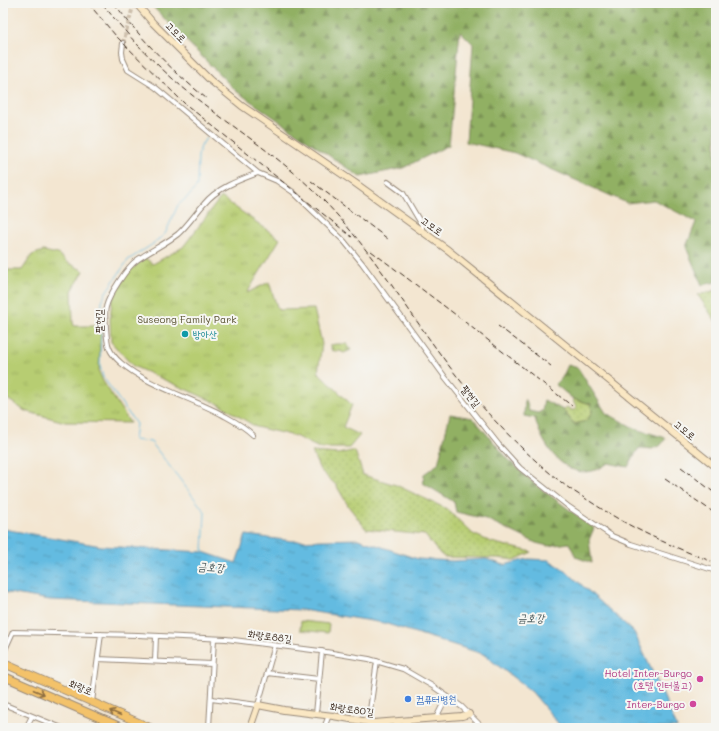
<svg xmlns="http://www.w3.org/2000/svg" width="719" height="731" viewBox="0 0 719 731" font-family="Mali,'Poor Story',sans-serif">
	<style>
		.grass { fill: url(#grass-dots); stroke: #797c48 }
		.forest { fill: url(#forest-firs); stroke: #666d41 }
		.cemetery { fill: url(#cemetery-stones); stroke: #797c48 }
		.park { fill: url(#park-tufts); stroke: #797c48 }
		.garden { fill: #b7cd72; stroke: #797c48 }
		.water { fill: url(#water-ripples); stroke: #507280 }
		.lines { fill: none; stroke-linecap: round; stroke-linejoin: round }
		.stream { stroke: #64bbe1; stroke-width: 1 }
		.street-tunnel { stroke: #cec0ad; stroke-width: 4; stroke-dasharray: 4 2; stroke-linecap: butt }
		.street-casing { stroke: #978878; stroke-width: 6 }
		.secondary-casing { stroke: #978878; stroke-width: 8 }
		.primary-casing { stroke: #978878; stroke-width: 9 }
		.street { stroke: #fff; stroke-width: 4 }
		.secondary { stroke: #fae7c3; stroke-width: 6 }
		.primary { stroke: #f3c26a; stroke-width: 7 }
		.rail { stroke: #3b2a1e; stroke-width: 1; stroke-dasharray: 6 3; stroke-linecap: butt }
		.oneway { stroke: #8e6e40 }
		.culture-dot { fill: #0f9aa8; stroke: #f6f6f2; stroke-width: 1.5 }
		.hotel-dot { fill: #d1479c; stroke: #f6f6f2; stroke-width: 1.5 }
		.shop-dot { fill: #3f7fe0; stroke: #f6f6f2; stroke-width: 1.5 }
		.labels { text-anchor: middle; stroke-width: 4; stroke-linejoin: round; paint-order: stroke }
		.street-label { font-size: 10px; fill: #3b2a1e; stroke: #f6f6f2 }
		.park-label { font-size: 10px; fill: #5a5333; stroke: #f6f6f2 }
		.culture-label { font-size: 10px; fill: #0d838f; stroke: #f6f6f2; text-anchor: start }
		.hotel-label { font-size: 10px; fill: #b23c85; stroke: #f6f6f2; text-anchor: end }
		.shop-label { font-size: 10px; fill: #366cbe; stroke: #f6f6f2; text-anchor: start }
		.water-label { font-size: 11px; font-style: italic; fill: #475658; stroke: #f6f6f2 }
	</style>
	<defs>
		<pattern id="grass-dots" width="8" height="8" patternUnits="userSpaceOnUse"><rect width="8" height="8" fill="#b7cd72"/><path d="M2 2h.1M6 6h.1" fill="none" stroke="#9eb062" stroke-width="1.8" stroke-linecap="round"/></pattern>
		<pattern id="forest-firs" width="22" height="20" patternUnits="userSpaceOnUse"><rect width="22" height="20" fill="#91b064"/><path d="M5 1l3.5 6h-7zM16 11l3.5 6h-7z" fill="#788f52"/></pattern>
		<pattern id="cemetery-stones" width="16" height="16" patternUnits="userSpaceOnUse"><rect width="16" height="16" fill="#b7cd72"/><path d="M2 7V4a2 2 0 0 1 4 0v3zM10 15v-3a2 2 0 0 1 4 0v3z" fill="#9eb062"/></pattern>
		<pattern id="park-tufts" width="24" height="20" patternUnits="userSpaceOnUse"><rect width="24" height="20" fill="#b7cd72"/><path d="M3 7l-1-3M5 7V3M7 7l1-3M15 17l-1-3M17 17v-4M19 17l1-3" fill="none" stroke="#9eb062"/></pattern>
		<pattern id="water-ripples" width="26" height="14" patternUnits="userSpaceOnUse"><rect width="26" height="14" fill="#64bbe1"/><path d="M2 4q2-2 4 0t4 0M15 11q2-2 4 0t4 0" fill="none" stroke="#5498b6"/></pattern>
	</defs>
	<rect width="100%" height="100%" fill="#f6f6f2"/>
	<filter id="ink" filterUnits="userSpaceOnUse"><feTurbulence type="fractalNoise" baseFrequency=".025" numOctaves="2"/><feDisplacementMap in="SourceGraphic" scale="8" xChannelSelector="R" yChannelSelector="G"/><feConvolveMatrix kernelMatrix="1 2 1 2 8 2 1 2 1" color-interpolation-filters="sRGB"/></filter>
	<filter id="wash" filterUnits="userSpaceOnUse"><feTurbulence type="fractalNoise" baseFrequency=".012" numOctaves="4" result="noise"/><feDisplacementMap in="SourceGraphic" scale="16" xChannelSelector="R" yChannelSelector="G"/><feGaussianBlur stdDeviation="0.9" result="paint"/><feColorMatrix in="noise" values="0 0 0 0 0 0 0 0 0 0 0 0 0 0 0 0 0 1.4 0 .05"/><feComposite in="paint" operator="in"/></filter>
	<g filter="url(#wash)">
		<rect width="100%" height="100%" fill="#f3e6d1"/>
		<path class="grass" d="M716 290V322L698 295Z
			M573 399 591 404 592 413 586 422 574 424 563 410 567 407 571 410H575L576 407 573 401Z
			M351 451H355L363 475 396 485 447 509 473 534 491 542 532 552 514 560 498 558 444 557 438 552 425 535 366 529 349 507 336 485 320 470 312 452 338 454Z"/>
		<path class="forest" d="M149 3H716V282L702 285 686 247 696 222 654 200 627 203 515 153 466 142 473 44 460 31 449 145 403 168 360 177 236 91Z
			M568 365 578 368 606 413 636 429 666 438 661 445 652 449 641 448 638 449 628 467 608 463C573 490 543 450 535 418L524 416 525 399 526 400 529 411 538 413 542 411 544 400 563 410 574 424 586 421 592 413 591 404 573 399 555 384 562 378Z
			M450 414 473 418 509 460 536 485 594 528 589 540 592 563 576 557 569 543 548 546 536 543 486 519 456 512 454 502 423 483 424 474 438 464Z"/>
		<path class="cemetery" d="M336 344H347L351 350 344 353 340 351H332L330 345Z"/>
		<path class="park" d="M221 197 280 239 247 293 269 282 278 310 314 309 322 344 318 372 352 405 343 427 360 435 349 448H319L295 436 256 427 219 404 133 366 111 342 110 320 112 300 128 272 145 258 153 264 183 247Z
			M43 251 58 254 67 262 84 271 72 291 73 322 74 326H97L101 327 99 372 103 381 130 423 65 422 25 411 3 396V270H22L32 255Z"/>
		<path class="garden" d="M301 621 329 624 328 633 300 630Z"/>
		<path class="water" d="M3 529 101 546 203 552 236 563 246 535 292 541 358 539 418 559 453 561 486 559 504 565 528 559 549 560 565 570 634 632 664 697 677 728H562L532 692 483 654 384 623 302 610 50 600 3 592Z"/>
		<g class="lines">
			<path class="stream" d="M203 552 205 512 151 442 134 440 136 424 103 377 100 366 102 301 106 292 128 260 153 244 165 234 178 205 190 195 197 186 198 156 201 146 206 138"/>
		</g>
	</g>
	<g filter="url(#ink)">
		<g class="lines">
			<path class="street-tunnel" d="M123 43 134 3"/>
			<g class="street-casing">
				<path id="street" d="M123 43 122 52 123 59 128 70 155 87 258 173 277 181 293 192 344 241 362 263 445 377 499 445 520 468 569 507 612 536 631 544 716 571
					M388 182 403 193 422 225V231
					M253 435C244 426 234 421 223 415 192 398 148 386 121 363 108 352 107 344 106 328 106 322 104 314 106 307 109 295 127 267 137 260 150 251 165 244 178 234 188 225 195 214 204 204 217 188 239 180 258 173
					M3 654 13 632 138 635 226 639 320 651 369 659 403 669 434 687 462 707 483 728
					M98 659 212 664
					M155 661 156 636
					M267 673 319 679
					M211 699 258 705 275 645
					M92 702 101 634
					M3 704 62 728
					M370 710 377 661
					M316 714 322 651
					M436 718 447 696
					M406 721V728
					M26 728 32 716
					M211 728 209 727 214 639
					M324 728 329 715"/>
			</g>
			<g class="secondary-casing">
				<path id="secondary" d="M136 3 153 23 210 80 242 106 355 183 448 250 716 467
					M250 728 258 705 284 710 333 716 374 723 462 716 469 714"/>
			</g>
			<g class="primary-casing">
				<path id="primary" d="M3 663 151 728
					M3 676 123 728"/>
			</g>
			<use href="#street" class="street"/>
			<use href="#secondary" class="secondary"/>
			<use href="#primary" class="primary"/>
			<path class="rail" d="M88 3 116 36 184 103 352 237
				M102 3C125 33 152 61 181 86 224 122 273 151 314 191 363 238 398 296 438 351 474 401 517 448 566 486 574 492 583 497 591 502 630 528 672 547 716 563
				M114 3C140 38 172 71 206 98
				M311 181 388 239
				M371 251 456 315 572 406
				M498 326 551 366
				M681 467 716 494
				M665 479 716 514"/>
		</g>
		<defs><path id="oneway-shaft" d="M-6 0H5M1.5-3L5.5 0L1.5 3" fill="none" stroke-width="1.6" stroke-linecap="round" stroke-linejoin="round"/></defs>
		<g class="oneway">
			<use href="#oneway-shaft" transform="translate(39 692) rotate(23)"/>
			<use href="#oneway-shaft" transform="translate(115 713) rotate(-157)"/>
		</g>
	</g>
	<circle class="culture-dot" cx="185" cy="334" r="4"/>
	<g class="hotel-dot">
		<circle cx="700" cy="679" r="4"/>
		<circle cx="693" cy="704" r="4"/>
	</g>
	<circle class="shop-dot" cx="408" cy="699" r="4"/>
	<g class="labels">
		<g class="street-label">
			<text transform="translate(176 32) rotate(45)" y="4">고모로</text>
			<text transform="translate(432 226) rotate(36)" y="4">고모로</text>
			<text transform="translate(99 321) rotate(-90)" y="4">팔현길</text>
			<text transform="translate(471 396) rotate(52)" y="4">팔현길</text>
			<text transform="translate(685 430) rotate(39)" y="4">고모로</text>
			<text transform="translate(270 636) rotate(7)" y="4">화랑로88길</text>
			<text transform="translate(81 687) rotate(23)" y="4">화랑로</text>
			<text transform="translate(352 709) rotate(8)" y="4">화랑로80길</text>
		</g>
		<g class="park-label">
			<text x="187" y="323">Suseong Family Park</text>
		</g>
		<g class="culture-label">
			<text x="193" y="338">방아산</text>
		</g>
		<g class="hotel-label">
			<text x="692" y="677">Hotel Inter-Burgo<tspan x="692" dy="12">(호텔 인터불고)</tspan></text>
			<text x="685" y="708">Inter-Burgo</text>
		</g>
		<g class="shop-label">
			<text x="416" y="703">컴퓨터병원</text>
		</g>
		<g class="water-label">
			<text transform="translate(211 567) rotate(4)" y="4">금호강</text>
			<text x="531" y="622">금호강</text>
		</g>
	</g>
	<rect width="719" height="731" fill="none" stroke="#f6f6f2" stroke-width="16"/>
</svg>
